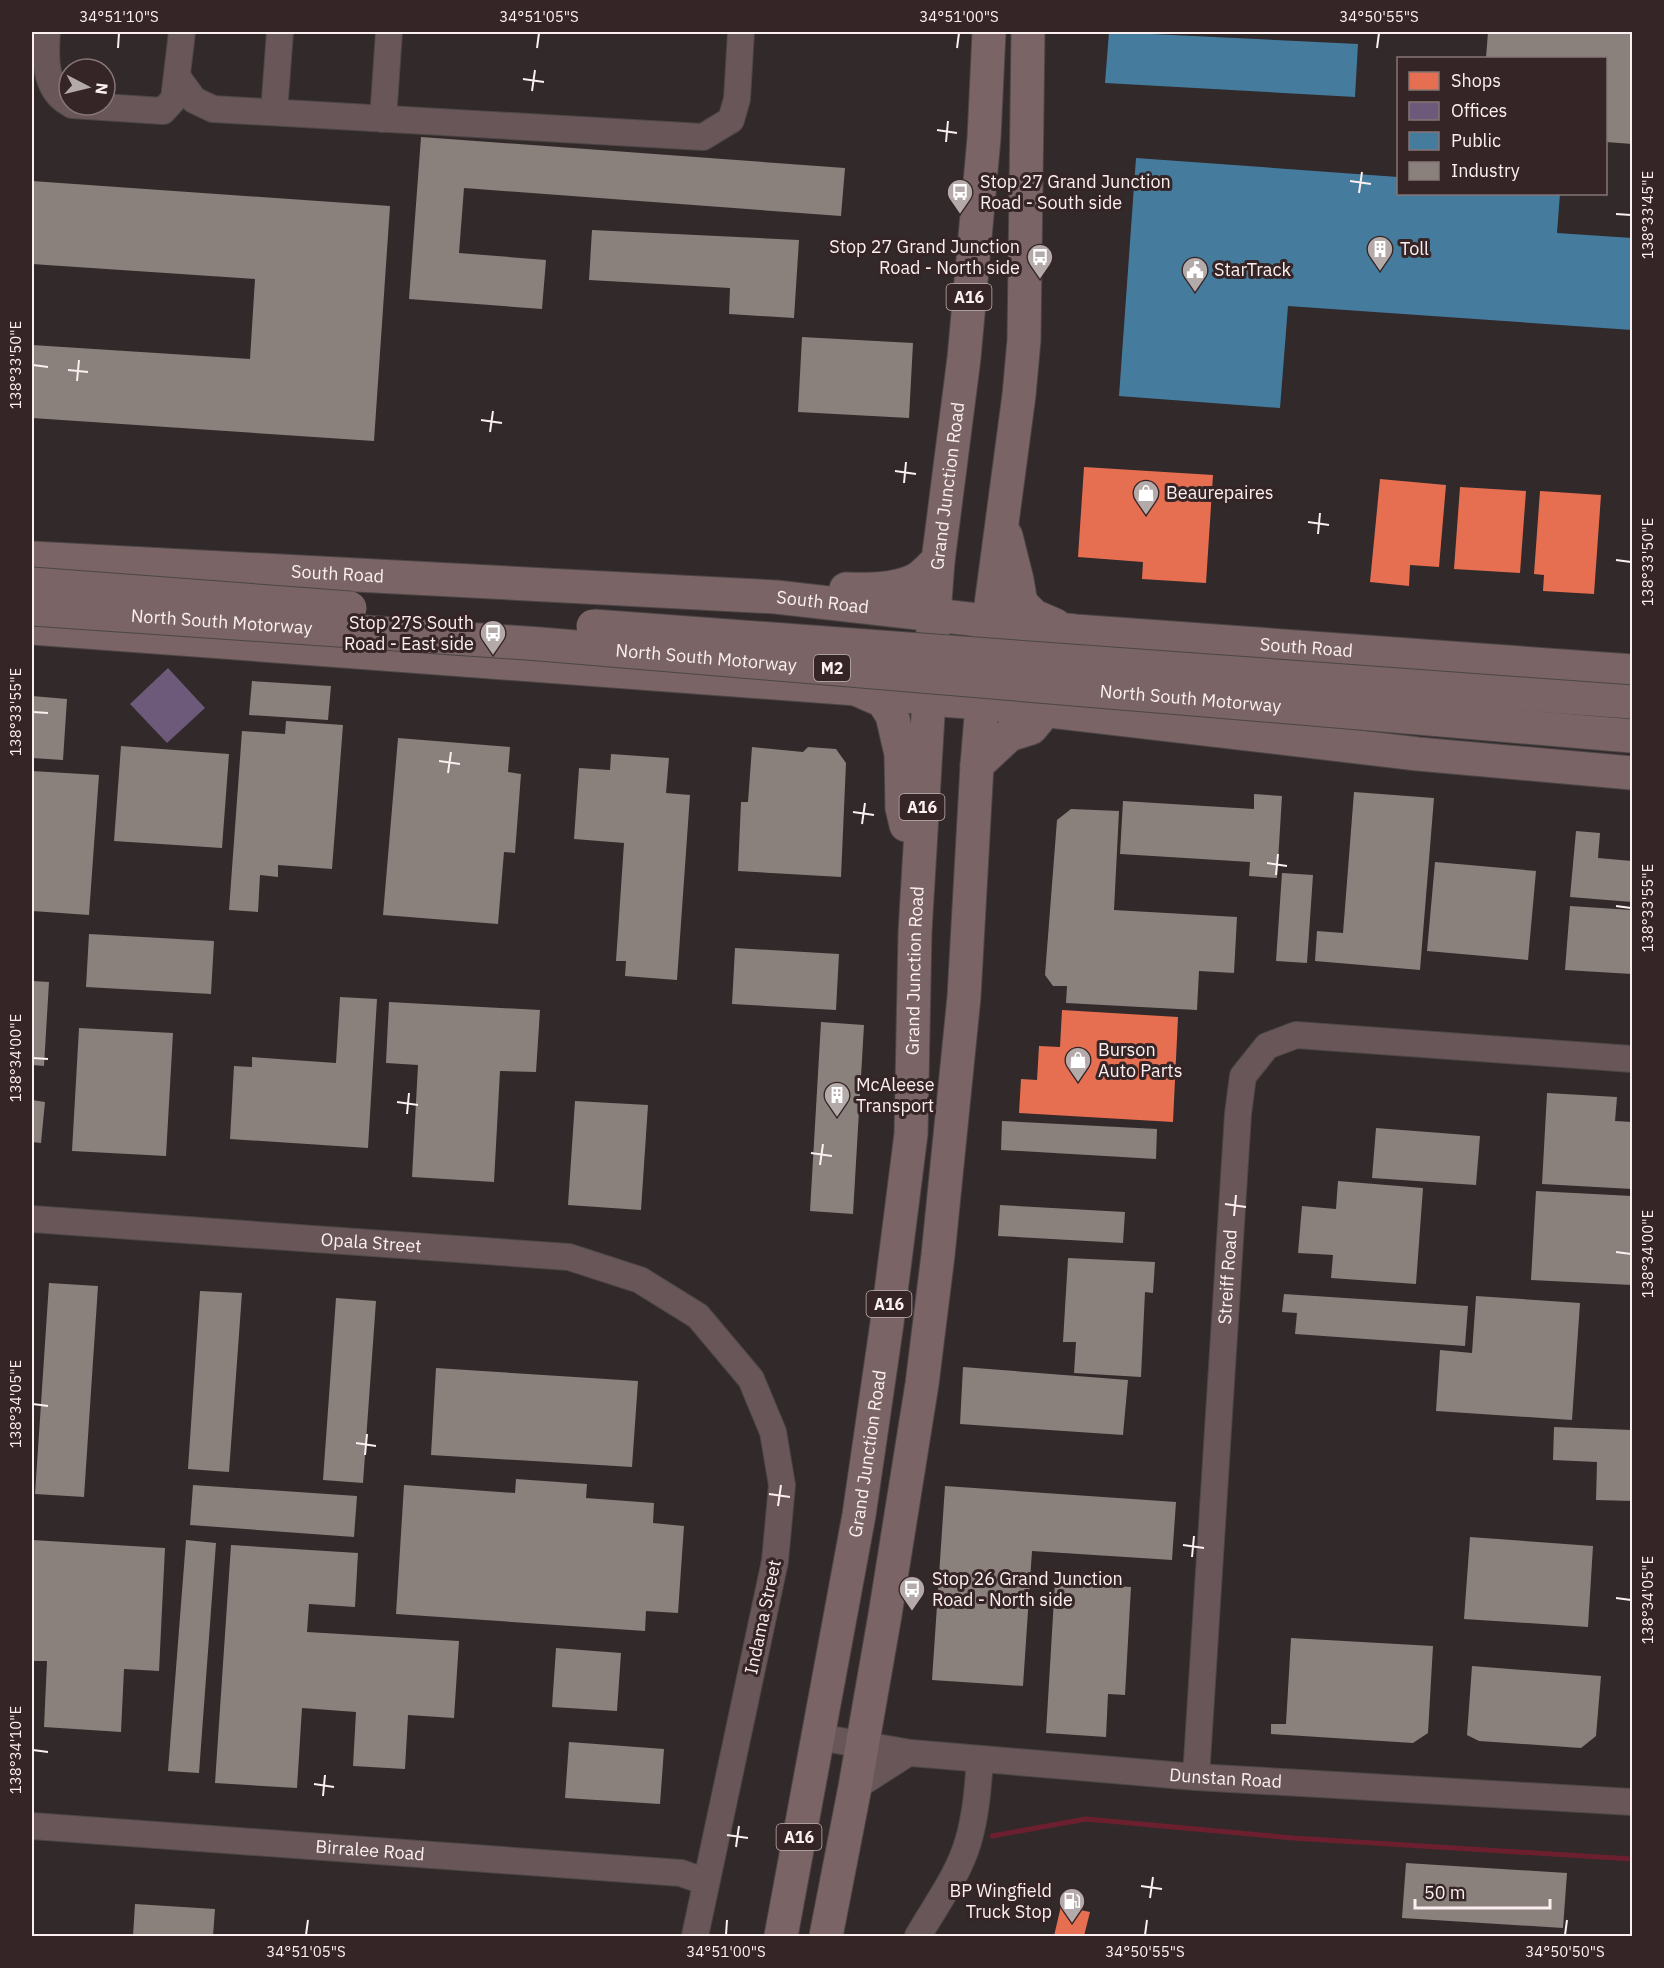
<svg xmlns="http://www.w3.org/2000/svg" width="1664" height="1968" viewBox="0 0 1664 1968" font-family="'IBM Plex Sans',sans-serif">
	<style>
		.shops { fill: #e76f51 }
		.offices { fill: #6d597a }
		.public { fill: #457b9d }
		.industry { fill: #8a817c }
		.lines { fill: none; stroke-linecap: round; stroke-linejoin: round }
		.stream { stroke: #6c202f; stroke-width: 5 }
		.minor-casing { stroke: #4d4646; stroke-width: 28 }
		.highway-casing { stroke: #4d4646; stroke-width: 35 }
		.minor { stroke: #685658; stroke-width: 26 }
		.highway { stroke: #7a6466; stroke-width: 33 }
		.highway-bridge-casing { stroke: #4d4646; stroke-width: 35; stroke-linecap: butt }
		.highway-bridge { stroke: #7a6466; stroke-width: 33 }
		.ticks { fill: none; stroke: #fbefef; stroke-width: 2 }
		.labels { text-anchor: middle; stroke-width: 6; stroke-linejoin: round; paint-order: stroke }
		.shield { fill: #362526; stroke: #c0b2b3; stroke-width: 1.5 }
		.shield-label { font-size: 16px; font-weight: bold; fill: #fbefef }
		.poi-label { font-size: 18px; fill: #fbefef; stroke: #362526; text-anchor: start }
		.street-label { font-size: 18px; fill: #fbefef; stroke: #362526 }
		.neatline { fill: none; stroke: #fbefef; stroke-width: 2 }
		.ticks-label { font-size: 15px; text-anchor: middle; fill: #fbefef }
	</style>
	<rect width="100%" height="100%" fill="#32292a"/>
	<path class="shops" d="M1084 467 1213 475 1206 583 1142 579 1143 562 1078 557Z
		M1380 479 1446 485 1439 567 1410 565 1409 586 1370 582Z
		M1460 487 1526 491 1520 573 1454 569Z
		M1540 491 1601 495 1594 594 1543 591 1544 575 1534 574Z
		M1062 1010 1178 1017 1173 1122 1019 1113 1021 1079 1037 1080 1039 1046 1060 1047Z
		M1061 1906 1090 1912 1084 1936H1054Z"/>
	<path class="offices" d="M168 668 205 708 167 743 130 704Z"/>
	<path class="public" d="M1109 32 1358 44 1355 97 1105 83Z
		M1136 158 1398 177V194H1560L1557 233 1632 238V330L1288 306 1280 408 1119 396Z"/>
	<path class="industry" d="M1488 32H1632V144L1606 142V58H1486Z
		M421 137 845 168 841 216 464 188 459 253 546 260 542 309 409 299Z
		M32 181 390 206 374 441 32 418V345L250 359 255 279 32 264Z
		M592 230 799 240 794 318 729 314 730 288 589 280Z
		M802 337 913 343 909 418 798 412Z
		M252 681 331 686 328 720 249 715Z
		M32 696 67 699 63 760 32 758Z
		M286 721 343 725 332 869 278 865V877L260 875 258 912 229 910 242 731 285 734Z
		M398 738 510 747 508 772 521 774 515 853 504 852 498 924 383 915Z
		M121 746 229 754 222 848 114 841Z
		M752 747 803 752 808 747 836 749 846 763 841 877 738 871 741 802H748Z
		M611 754 669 758 666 793 690 795 677 980 625 976 626 961H616L624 843 574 839 579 768 610 770Z
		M32 771 99 775 89 915 32 911Z
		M1354 792 1434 798 1420 970 1315 961 1317 931 1343 933Z
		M1254 794 1282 796 1277 878 1249 876 1250 862 1120 854 1123 801 1254 809Z
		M1071 809 1119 811 1114 910 1237 917 1234 973 1199 971 1197 1010 1066 1003 1067 986H1053L1045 975 1057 820Z
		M1576 831 1600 833 1598 858 1632 861V902L1570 897Z
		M1435 862 1536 871 1528 960 1427 951Z
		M1282 873 1313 875 1307 963 1276 961Z
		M1570 906 1632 910V974L1565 970Z
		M89 934 214 941 211 994 86 987Z
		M735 948 839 954 836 1010 732 1004Z
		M32 981 49 982 44 1066 32 1065Z
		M340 997 377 999 368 1148 230 1139 234 1066 252 1067V1057L336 1063Z
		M389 1002 540 1010 536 1072 500 1071 494 1182 412 1177 418 1065 386 1063Z
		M821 1022 864 1025 853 1214 810 1211Z
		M79 1028 173 1033 166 1156 72 1151Z
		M1547 1093 1617 1097 1615 1121 1632 1122V1189L1542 1184Z
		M32 1100 45 1102 41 1143 32 1142Z
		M575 1101 648 1105 641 1210 568 1205Z
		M1002 1121 1157 1129 1156 1159 1001 1150Z
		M1376 1128 1480 1136 1476 1185 1372 1178Z
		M1338 1181 1423 1188 1416 1284 1331 1278 1333 1255 1298 1253 1302 1206 1336 1209Z
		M1536 1191 1632 1196V1285L1531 1280Z
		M1000 1205 1125 1212 1123 1243 998 1236Z
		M1068 1258 1155 1262 1153 1293 1145 1292 1141 1377 1074 1373 1076 1342H1063Z
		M49 1283 98 1286 84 1497 35 1494Z
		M200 1291 242 1293 229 1472 188 1469Z
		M1284 1294 1468 1306 1465 1346 1295 1334 1297 1313 1282 1312Z
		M1476 1296 1580 1303 1572 1420 1436 1411 1440 1350 1472 1353Z
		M336 1298 376 1301 363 1483 323 1480Z
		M963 1367 1128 1380 1123 1435 960 1424Z
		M436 1368 638 1381 632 1467 431 1455Z
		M1554 1427 1632 1430V1501L1596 1500 1597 1462 1553 1460Z
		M516 1479 587 1484 586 1498 654 1503 653 1523 684 1526 678 1613 646 1611 645 1631 396 1614 404 1485 515 1493Z
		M193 1485 357 1496 354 1537 190 1525Z
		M945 1486 1176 1502 1172 1560 1032 1551 1023 1686 932 1680Z
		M1470 1537 1593 1546 1588 1627 1464 1619Z
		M32 1540 165 1548 159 1671 124 1669 121 1732 44 1727 47 1661H32Z
		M186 1540 216 1543 199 1773 168 1771Z
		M231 1545 358 1553 355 1607 309 1604 307 1632 459 1641 454 1718 408 1715 405 1769 353 1766 356 1712 302 1708 297 1788 215 1783Z
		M1055 1582 1131 1587 1125 1695 1108 1694 1106 1737 1046 1733Z
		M1291 1638 1433 1646 1428 1733 1413 1743 1271 1734V1724H1286Z
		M556 1648 621 1653 617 1711 552 1707Z
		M1472 1666 1601 1676 1596 1736 1581 1748 1479 1741 1467 1735Z
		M569 1742 664 1749 660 1804 565 1798Z
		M1406 1863 1567 1873 1563 1928 1402 1918Z
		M135 1904 215 1909 213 1936H133Z"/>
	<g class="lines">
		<path class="stream" d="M992 1836 1086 1819 1293 1838 1632 1859"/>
		<g class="minor-casing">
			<g id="minor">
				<path d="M47 32C45 57 44 89 69 103"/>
				<path d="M178 78 194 100 213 109 703 137 731 120 737 99 741 32"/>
				<path d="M72 105 163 111 174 99 182 32"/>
				<path d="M274 112 280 32"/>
				<path d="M383 119 389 32"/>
				<path id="s1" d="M32 1219 569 1257 640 1280 698 1316 751 1379 773 1432 782 1485 775 1561 695 1936"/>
				<path id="s2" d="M818 1737 911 1753 1196 1777 1632 1802"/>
				<path id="s3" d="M1196 1777 1238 1114 1243 1076 1267 1046 1296 1035 1632 1059"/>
				<path d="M855 1787 908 1753"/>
				<path id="s4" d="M32 1826 681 1873 706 1882"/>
				<path d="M918 1936C935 1906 958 1876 968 1842 976 1815 978 1787 980 1759"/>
			</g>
		</g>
		<g class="highway-casing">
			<g id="highway">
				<path d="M1006 536 1017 580 1021 603 1034 616 1055 625"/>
				<path id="s5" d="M32 558 776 597 1075 631 1632 671"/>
				<path d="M846 589C868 590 897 590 917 579 924 575 931 566 938 561"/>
				<path d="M32 628 857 689 928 699 981 703 1418 754 1632 773"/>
				<path d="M858 690 883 701 892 715 901 754 902 808 906 825"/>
				<path d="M977 765 1009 735 1031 728 1046 710"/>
				<path id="s6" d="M781 1936 859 1515 887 1323 911 1134 915 932 934 615 938 561 964 358 984 138 989 32"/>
				<path d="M826 1936 855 1787 885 1615 922 1384 938 1255 964 997 977 765 989 620 1019 395 1024 340 1028 32"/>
			</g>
		</g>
		<use href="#minor" class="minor"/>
		<use href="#highway" class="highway"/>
		<g class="highway-bridge-casing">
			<g id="highway-bridge">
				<path d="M32 584 350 608"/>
				<path id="s7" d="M32 609 540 644 1632 736"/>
				<path d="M593 626 1632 702"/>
			</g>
		</g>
		<use href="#highway-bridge" class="highway-bridge"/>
	</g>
	<path class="ticks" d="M118 48 119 33M537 48 539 33M957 48 959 33M1377 48 1379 33M523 79 544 82M532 91 535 70M937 130 957 133M946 142 948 121M1350 181 1371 184M1359 193 1362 172M1616 214 1631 215M33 365 48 367M68 370 88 372M77 381 79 360M481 420 502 423M490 432 493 411M895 471 916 474M904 483 906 462M1308 522 1329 525M1318 534 1320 513M1616 560 1631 562M33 712 48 713M439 761 460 764M448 773 451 752M853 812 874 815M862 824 865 803M1267 863 1287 866M1276 875 1278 854M1616 906 1631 908M33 1058 48 1059M397 1102 418 1105M407 1114 409 1093M811 1153 832 1156M820 1165 823 1144M1225 1204 1246 1207M1234 1216 1236 1195M1616 1252 1631 1254M33 1404 48 1406M356 1443 376 1446M365 1455 367 1434M769 1494 790 1497M778 1506 781 1485M1183 1545 1204 1548M1192 1557 1194 1536M1616 1598 1631 1600M33 1750 48 1752M314 1784 334 1787M323 1796 325 1775M727 1835 748 1838M736 1847 739 1826M1141 1886 1162 1889M1150 1898 1153 1877M306 1935 308 1920M726 1935 727 1920M1145 1935 1147 1920M1565 1935 1567 1920"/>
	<defs>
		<g id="bus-pin" transform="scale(1.35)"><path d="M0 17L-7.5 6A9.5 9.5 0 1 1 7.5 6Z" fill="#b5aaaa" stroke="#362526"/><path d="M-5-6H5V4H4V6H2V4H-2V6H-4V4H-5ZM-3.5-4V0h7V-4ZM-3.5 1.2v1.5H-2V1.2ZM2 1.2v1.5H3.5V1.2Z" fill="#fff"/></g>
		<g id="building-pin" transform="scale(1.35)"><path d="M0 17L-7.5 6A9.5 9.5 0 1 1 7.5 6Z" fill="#b5aaaa" stroke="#362526"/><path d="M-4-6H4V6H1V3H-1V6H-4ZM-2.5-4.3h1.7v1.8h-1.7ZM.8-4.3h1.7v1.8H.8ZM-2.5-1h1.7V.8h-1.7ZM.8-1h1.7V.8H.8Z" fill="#fff"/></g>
		<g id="civic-pin" transform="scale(1.35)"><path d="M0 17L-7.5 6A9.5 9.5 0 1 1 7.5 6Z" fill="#b5aaaa" stroke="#362526"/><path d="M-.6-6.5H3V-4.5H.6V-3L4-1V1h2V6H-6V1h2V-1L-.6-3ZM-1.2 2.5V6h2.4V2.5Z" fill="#fff"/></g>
		<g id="shop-pin" transform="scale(1.35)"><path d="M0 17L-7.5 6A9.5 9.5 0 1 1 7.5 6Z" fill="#b5aaaa" stroke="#362526"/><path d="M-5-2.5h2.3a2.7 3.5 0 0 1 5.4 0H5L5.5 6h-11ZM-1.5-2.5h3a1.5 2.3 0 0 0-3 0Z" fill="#fff"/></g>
		<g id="fuel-pin" transform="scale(1.35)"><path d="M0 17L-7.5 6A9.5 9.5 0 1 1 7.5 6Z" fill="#b5aaaa" stroke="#362526"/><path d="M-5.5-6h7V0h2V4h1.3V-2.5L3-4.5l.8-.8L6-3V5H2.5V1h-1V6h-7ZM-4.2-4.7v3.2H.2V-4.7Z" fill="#fff"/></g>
	</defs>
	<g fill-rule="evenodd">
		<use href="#bus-pin" x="960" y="192"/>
		<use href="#building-pin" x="1380" y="249"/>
		<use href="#bus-pin" x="1040" y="257"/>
		<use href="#civic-pin" x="1195" y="270"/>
		<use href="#shop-pin" x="1146" y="493"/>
		<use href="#bus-pin" x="493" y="633"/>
		<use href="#shop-pin" x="1078" y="1060"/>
		<use href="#building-pin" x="837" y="1095"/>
		<use href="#bus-pin" x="912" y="1589"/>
		<use href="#fuel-pin" x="1072" y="1901"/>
	</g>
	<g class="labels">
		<g class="shield">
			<rect x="946.5" y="284" width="45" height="26" rx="4.5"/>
			<rect x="814" y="655" width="36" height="26" rx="4.5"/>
			<rect x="899.5" y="794" width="45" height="26" rx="4.5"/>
			<rect x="866.5" y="1291" width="45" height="26" rx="4.5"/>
			<rect x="776.5" y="1824" width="45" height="26" rx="4.5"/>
		</g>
		<g class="shield-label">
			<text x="969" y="303">A16</text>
			<text x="832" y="674">M2</text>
			<text x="922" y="813">A16</text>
			<text x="889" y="1310">A16</text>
			<text x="799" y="1843">A16</text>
		</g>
		<g class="poi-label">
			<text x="980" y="188">Stop 27 Grand Junction<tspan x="980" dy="21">Road - South side</tspan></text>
			<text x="1020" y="253" text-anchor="end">Stop 27 Grand Junction<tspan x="1020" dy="21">Road - North side</tspan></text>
			<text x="1400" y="255">Toll</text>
			<text x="1214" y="276">StarTrack</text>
			<text x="1166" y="499">Beaurepaires</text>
			<text x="474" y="629" text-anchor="end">Stop 27S South<tspan x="474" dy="21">Road - East side</tspan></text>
			<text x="1098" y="1056">Burson<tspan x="1098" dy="21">Auto Parts</tspan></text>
			<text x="856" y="1091">McAleese<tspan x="856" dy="21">Transport</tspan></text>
			<text x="932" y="1585">Stop 26 Grand Junction<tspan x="932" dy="21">Road - North side</tspan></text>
			<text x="1052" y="1897" text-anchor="end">BP Wingfield<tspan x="1052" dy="21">Truck Stop</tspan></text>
		</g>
		<g class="street-label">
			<text dy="6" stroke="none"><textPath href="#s6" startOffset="1462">Grand Junction Road</textPath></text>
			<text dy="6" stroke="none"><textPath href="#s5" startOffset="306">South Road</textPath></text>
			<text dy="6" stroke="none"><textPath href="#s5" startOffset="792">South Road</textPath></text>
			<text dy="6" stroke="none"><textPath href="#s7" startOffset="190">North South Motorway</textPath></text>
			<text dy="6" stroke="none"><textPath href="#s5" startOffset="1278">South Road</textPath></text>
			<text dy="6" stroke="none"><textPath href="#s7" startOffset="676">North South Motorway</textPath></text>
			<text dy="6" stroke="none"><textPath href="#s7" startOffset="1162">North South Motorway</textPath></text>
			<text dy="6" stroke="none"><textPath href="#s6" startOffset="976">Grand Junction Road</textPath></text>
			<text dy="6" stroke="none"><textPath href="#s1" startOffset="340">Opala Street</textPath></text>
			<text dy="6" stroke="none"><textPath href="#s3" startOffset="501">Streiff Road</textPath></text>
			<text dy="6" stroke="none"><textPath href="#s6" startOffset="490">Grand Junction Road</textPath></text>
			<text transform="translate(763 1617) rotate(-78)" y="6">Indama Street</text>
			<text dy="6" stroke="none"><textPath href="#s2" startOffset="410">Dunstan Road</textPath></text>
			<text dy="6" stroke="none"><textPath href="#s4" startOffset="339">Birralee Road</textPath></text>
		</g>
	</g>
	<rect width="1664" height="1968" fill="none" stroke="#362526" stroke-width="66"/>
	<rect x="1397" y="57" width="210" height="138" fill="#362526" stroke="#857676" stroke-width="1.5"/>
	<rect x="1409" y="72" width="30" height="18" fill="#e76f51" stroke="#857676" stroke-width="1.5"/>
	<text x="1451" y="87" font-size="18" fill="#fbefef">Shops</text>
	<rect x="1409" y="102" width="30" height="18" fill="#6d597a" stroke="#857676" stroke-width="1.5"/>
	<text x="1451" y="117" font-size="18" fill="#fbefef">Offices</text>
	<rect x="1409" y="132" width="30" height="18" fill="#457b9d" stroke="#857676" stroke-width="1.5"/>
	<text x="1451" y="147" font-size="18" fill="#fbefef">Public</text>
	<rect x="1409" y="162" width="30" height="18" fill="#8a817c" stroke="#857676" stroke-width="1.5"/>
	<text x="1451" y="177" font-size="18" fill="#fbefef">Industry</text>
	<g transform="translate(87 87) rotate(97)"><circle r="28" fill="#362526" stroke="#857676" stroke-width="1.5"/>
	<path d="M0-4.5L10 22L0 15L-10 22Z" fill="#b5aaaa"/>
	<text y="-9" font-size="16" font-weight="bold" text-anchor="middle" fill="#fbefef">N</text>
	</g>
	<path d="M1415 1899v9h135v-9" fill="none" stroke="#fbefef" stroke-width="3"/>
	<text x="1424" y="1899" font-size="18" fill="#fbefef" stroke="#362526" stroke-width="4.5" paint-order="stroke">50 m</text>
	<rect x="33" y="33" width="1598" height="1902" class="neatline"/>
	<g class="ticks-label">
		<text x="119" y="22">34°51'10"S</text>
		<text x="539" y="22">34°51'05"S</text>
		<text x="959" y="22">34°51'00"S</text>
		<text x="1379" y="22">34°50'55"S</text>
		<text transform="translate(1648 215) rotate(-90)" y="5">138°33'45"E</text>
		<text transform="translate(16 365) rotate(-90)" y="5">138°33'50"E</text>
		<text transform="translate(1648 562) rotate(-90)" y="5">138°33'50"E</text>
		<text transform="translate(16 712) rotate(-90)" y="5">138°33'55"E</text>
		<text transform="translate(1648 908) rotate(-90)" y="5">138°33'55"E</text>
		<text transform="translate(16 1058) rotate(-90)" y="5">138°34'00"E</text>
		<text transform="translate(1648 1254) rotate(-90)" y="5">138°34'00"E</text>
		<text transform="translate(16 1404) rotate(-90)" y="5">138°34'05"E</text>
		<text transform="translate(1648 1600) rotate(-90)" y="5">138°34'05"E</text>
		<text transform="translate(16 1750) rotate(-90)" y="5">138°34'10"E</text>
		<text x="306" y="1957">34°51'05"S</text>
		<text x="726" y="1957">34°51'00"S</text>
		<text x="1145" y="1957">34°50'55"S</text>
		<text x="1565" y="1957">34°50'50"S</text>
	</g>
</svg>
